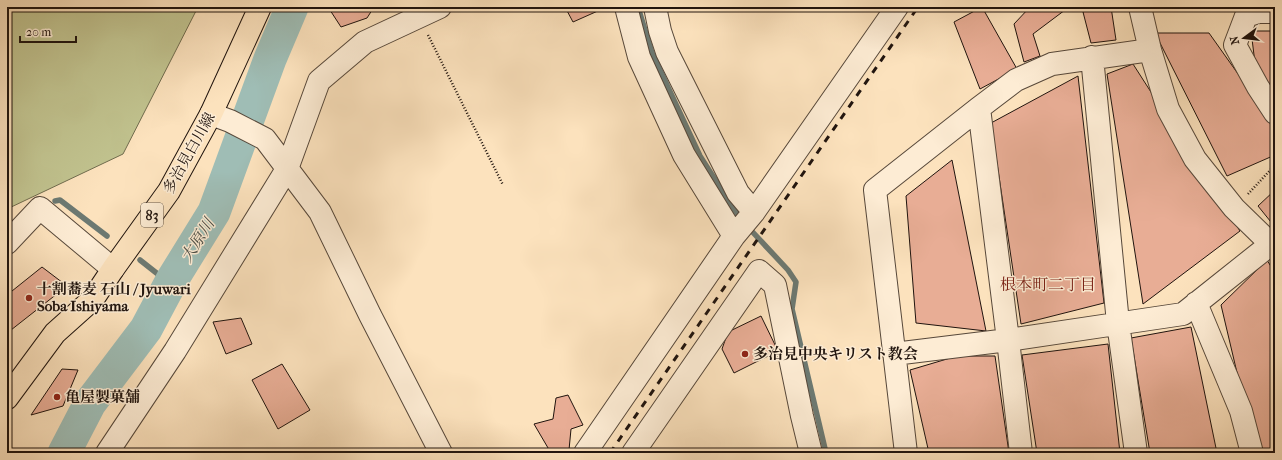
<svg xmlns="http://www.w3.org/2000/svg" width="1282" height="460" viewBox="0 0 1282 460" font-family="'IM FELL French Canon','Noto Serif JP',serif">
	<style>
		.green { fill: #c1c38f; stroke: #706c4e }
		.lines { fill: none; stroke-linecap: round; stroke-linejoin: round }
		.stream { stroke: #6c7972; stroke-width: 5.5 }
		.river { stroke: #9fbdb5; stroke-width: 33 }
		.building { fill: #e8ad95; stroke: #20140e }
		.minor-casing { stroke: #57483a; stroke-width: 24 }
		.major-casing { stroke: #20140e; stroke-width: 24 }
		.path { stroke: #20140e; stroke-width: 2.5; stroke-dasharray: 1 2; stroke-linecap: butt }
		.minor { stroke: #fdecd4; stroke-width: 22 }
		.major { stroke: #fce2bd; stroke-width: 22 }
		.rail { stroke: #20140e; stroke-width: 3; stroke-dasharray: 7 7; stroke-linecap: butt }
		.poi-dot { fill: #8f2418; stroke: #fdecd4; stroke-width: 1.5 }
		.labels { text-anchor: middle; stroke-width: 3; stroke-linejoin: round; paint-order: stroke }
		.shield { fill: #fdecd4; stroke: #625549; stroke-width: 1 }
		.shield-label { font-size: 14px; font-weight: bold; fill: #20140e }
		.street-label { font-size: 15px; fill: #20140e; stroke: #fdecd4 }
		.poi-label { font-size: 15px; font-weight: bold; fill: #20140e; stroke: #fdecd4; text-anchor: start }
		.water-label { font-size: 16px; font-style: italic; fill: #4c4f48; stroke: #fdecd4 }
		.neighbourhood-label { font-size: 16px; fill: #7a1f14; stroke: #fdecd4 }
	</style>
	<rect width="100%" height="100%" fill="#fce2bd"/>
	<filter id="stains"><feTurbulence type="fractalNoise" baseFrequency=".005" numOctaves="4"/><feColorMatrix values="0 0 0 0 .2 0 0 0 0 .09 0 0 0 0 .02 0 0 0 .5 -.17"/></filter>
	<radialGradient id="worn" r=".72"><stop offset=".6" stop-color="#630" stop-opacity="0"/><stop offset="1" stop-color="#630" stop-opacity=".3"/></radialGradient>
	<path class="green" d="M7 7H198L123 154 7 209Z"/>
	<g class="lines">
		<path class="stream" d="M638 7 652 53 700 156 741 220
			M55 201 60 200 107 236
			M747 226 788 270 796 282 792 309 826 453
			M140 260 159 275 172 280"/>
		<path class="river" d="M64 453 90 403 146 329 172 280 214 212 270 59 292 7"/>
	</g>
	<path class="building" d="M328 7H374L367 18 341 27Z
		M557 7H599L600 10 573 22 565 7 559 10Z
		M982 7 1017 69 980 89 954 22Z
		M1030 7H1063L1065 10 1033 34 1040 56 1024 62 1014 24Z
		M1097 7H1111L1116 40 1091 43 1083 12Z
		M1251 31H1275V100L1258 87Z
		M1155 33H1209L1275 126V155L1227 176Z
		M1133 64 1240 231 1143 304 1107 74Z
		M1078 76 1104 303 1021 324 991 123Z
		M952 160 986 331 916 323 906 196Z
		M1275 190V227L1258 206Z
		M1267 260 1275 273V453H1256L1221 305Z
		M42 267 67 286 11 330 7 328V295Z
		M761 316 778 351 734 373 722 349 728 332Z
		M241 318 252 344 226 354 213 322Z
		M1191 327 1217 453H1150L1131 338Z
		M1108 344 1120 453H1037L1022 355Z
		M957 356H995L1009 453H929L910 370Z
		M282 364 310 410 278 429 252 380Z
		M62 369 78 370 63 406 31 415Z
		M568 395 583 425 571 429 569 450 565 453H551L534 424 553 419 556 398Z"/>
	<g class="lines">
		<g class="minor-casing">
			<path id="minor" d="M626 7 639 57 684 155 734 236
				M655 7 660 31 667 52 738 193 754 212
				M1140 7 1150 50 1168 109 1195 159 1234 208 1275 248
				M1275 12H1258L1246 16 1235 45 1258 87 1275 113
				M1092 57 1118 323 1136 453
				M979 108 1008 340 1021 453
				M211 114 230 121 265 139 320 212 370 315 441 453
				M7 243 40 208 113 269
				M1196 303 1241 411 1252 453
				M894 354 1008 340 1183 314 1271 244
				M107 453 175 351 287 169 319 81 365 42 440 7
				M585 453 734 236 754 212 897 7
				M633 453 759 271 775 285 802 416 811 453
				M906 453 875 190 979 108 1016 80 1052 64 1150 50"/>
		</g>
		<g class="major-casing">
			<path id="major" d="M7 398 55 333 93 299 113 269 169 191 211 114 260 7"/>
		</g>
		<path class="path" d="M428 35 503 185
			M1248 194 1275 165"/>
		<use href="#minor" class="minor"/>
		<use href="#major" class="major"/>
		<path class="rail" d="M610 453 918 7"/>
	</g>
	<g class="poi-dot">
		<circle cx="29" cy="298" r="4"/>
		<circle cx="745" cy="354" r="4"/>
		<circle cx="57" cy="397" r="4"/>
	</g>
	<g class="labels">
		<rect class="shield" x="141" y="203" width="22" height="24" rx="3"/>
		<g class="shield-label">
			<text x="152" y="220">83</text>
		</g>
		<g class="street-label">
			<text transform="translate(189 153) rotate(-61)" y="5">多治見白川線</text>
		</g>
		<g class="poi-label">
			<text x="37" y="294">十割蕎麦 石山 / Jyuwari<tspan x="37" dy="17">Soba Ishiyama</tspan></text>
			<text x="753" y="359">多治見中央キリスト教会</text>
			<text x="65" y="402">亀屋製菓舗</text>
		</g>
		<g class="water-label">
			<text transform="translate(197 240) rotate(-58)" y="6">大原川</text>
		</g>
		<g class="neighbourhood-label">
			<text x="1048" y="290">根本町二丁目</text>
		</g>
	</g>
	<rect width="1282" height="460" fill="none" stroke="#fce2bd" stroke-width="24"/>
	<rect x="8" y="8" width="1266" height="444" fill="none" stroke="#20140e" stroke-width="2"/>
	<rect x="12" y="12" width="1258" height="436" fill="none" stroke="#20140e"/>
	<g transform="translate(1244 38) rotate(255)" stroke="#fdecd4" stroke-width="3" paint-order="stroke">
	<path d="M0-3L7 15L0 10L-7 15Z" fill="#20140e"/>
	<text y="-6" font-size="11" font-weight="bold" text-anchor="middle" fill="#20140e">N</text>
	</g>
	<path d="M20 36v6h56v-6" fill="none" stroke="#20140e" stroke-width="2"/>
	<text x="26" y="36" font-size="12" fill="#20140e" stroke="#fdecd4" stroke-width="3" paint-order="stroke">20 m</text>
	<rect width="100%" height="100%" filter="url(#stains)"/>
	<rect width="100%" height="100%" fill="url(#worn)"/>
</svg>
